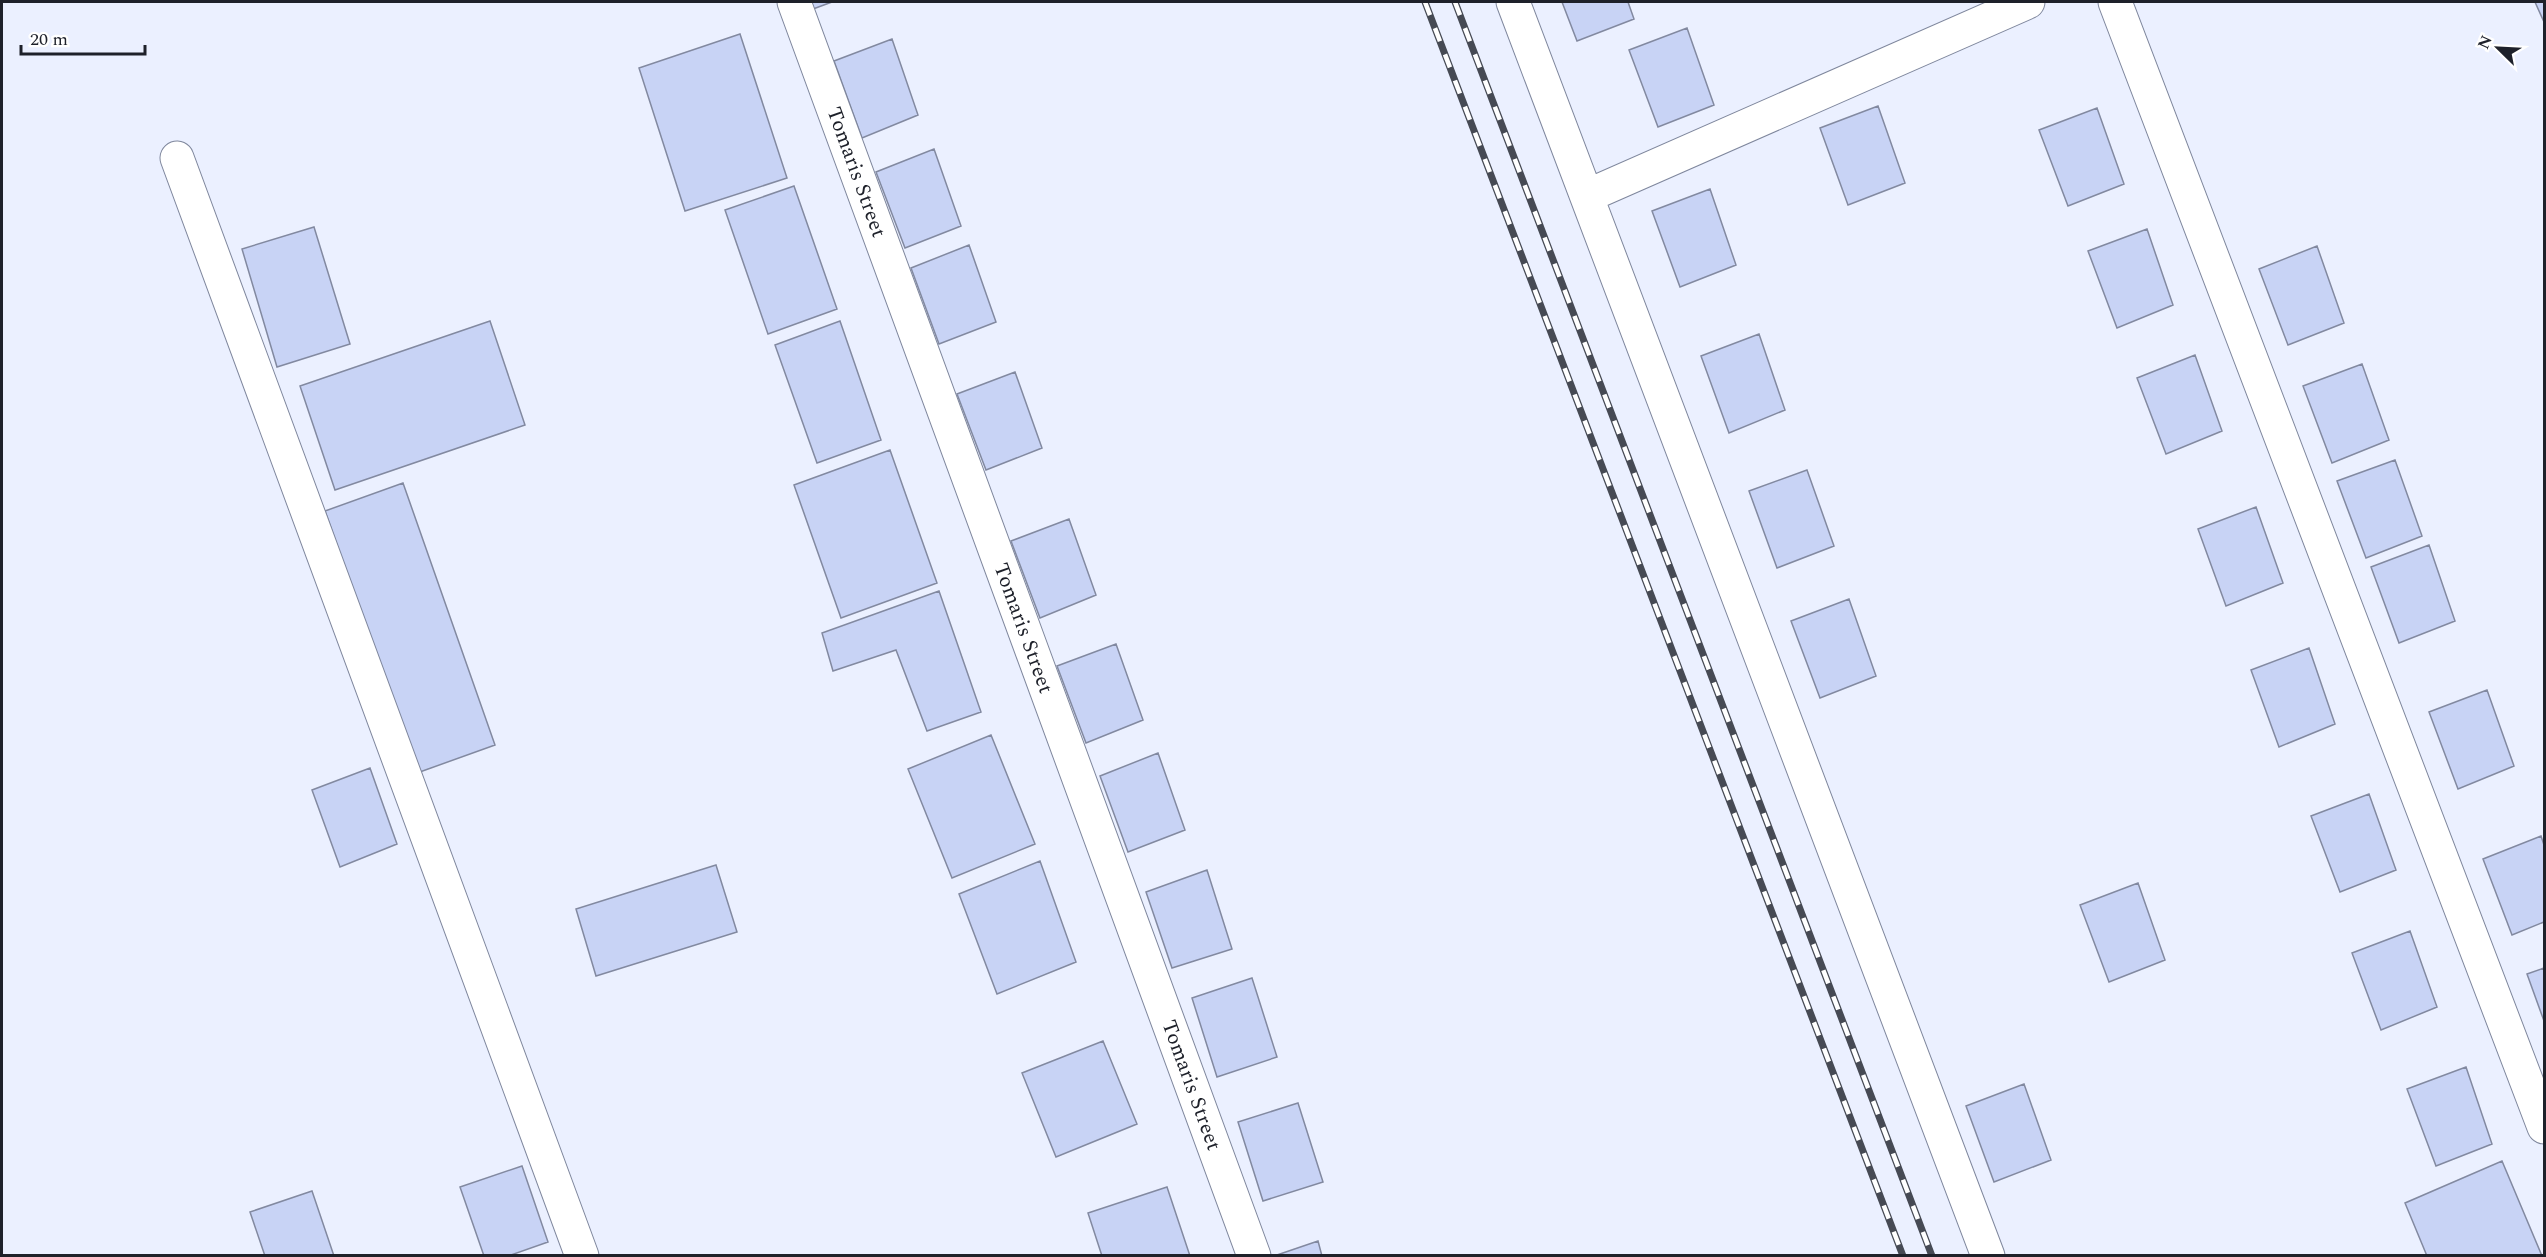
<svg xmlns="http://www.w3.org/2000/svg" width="2546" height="1257" viewBox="0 0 2546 1257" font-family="Spectral,serif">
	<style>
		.building { fill: #c8d3f5; stroke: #8289a0; stroke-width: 1.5 }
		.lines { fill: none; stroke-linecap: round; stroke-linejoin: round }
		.street-casing { stroke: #7f879d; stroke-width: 35 }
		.street { stroke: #fff; stroke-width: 33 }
		.rail-casing { stroke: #464a54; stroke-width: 7 }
		.rail { stroke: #fff; stroke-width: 4.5; stroke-dasharray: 14; stroke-linecap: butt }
		.labels { text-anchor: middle; stroke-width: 4.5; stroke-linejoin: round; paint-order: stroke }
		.street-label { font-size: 21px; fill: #1e212a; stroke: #fff }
	</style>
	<rect width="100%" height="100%" fill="#ebf0ff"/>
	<path class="building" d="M810 2H832L813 9Z
		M1562 2H1628L1634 19 1577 41Z
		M2535 2H2544V22Z
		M1687 28 1714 105 1658 127 1629 50Z
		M740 34 787 178 685 211 639 68Z
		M892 39 918 115 862 138 834 61Z
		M1878 106 1905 183 1848 205 1820 128Z
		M2097 108 2124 184 2068 206 2039 130Z
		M934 149 961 226 905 248 876 172Z
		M794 186 837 309 768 334 725 210Z
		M1710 189 1736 265 1680 287 1652 211Z
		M314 227 350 344 277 367 242 249Z
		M2147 229 2173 305 2117 328 2088 251Z
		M969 245 996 322 939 344 911 268Z
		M2317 246 2344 323 2288 345 2259 269Z
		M490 321 525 425 335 490 300 386Z
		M840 321 881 440 817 463 775 345Z
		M1759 334 1785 410 1729 433 1701 356Z
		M2195 355 2222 431 2166 454 2137 378Z
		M2362 364 2389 440 2332 463 2303 386Z
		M1015 372 1042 448 986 470 957 394Z
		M890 450 937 583 841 618 794 485Z
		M2395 460 2422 536 2366 558 2337 481Z
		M1807 470 1834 546 1777 568 1749 491Z
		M403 483 495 745 417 773 325 511Z
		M2256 507 2283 583 2226 606 2198 529Z
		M1069 519 1096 595 1040 618 1011 541Z
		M2429 545 2455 621 2399 643 2371 567Z
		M939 591 981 712 927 731 896 650 833 671 822 633Z
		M1849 599 1876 676 1820 698 1791 621Z
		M1116 644 1143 720 1086 743 1057 666Z
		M2309 648 2335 724 2279 747 2251 670Z
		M2487 690 2514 766 2458 789 2429 712Z
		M991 735 1035 844 952 878 908 769Z
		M1158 753 1185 830 1128 852 1100 776Z
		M370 768 397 844 340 867 312 790Z
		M2369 794 2396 870 2340 892 2311 816Z
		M2541 836 2544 845V922L2512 935 2483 859Z
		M1040 861 1076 962 997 994 959 894Z
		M716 865 737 932 596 976 576 909Z
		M1207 870 1232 949 1172 968 1146 892Z
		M2138 883 2165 960 2109 982 2080 905Z
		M2410 931 2437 1007 2381 1030 2352 953Z
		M2544 968V1021L2527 974Z
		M1252 978 1277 1057 1217 1077 1192 998Z
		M1103 1041 1137 1124 1056 1157 1022 1073Z
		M2466 1067 2492 1144 2436 1166 2407 1089Z
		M2024 1084 2051 1160 1994 1182 1966 1106Z
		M1298 1103 1323 1182 1263 1201 1238 1122Z
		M2502 1161 2542 1256H2427L2405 1203Z
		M522 1166 548 1242 508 1256H484L460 1187Z
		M1167 1187 1190 1256H1102L1088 1213Z
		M312 1191 334 1256H265L250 1212Z
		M1318 1241 1322 1256H1274Z"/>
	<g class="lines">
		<g class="street-casing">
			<path id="street" d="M794 2 1254 1256
				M1513 2 1988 1256
				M2115 2 2544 1127
				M177 158 582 1256
				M1587 196 2028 2"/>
		</g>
		<use href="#street" class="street"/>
		<g class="rail-casing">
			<path id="rail" d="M1425 2 1903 1256
				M1455 2 1932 1256"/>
		</g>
		<use href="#rail" class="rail"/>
	</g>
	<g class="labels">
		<g class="street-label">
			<text transform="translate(857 172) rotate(70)" y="7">Tomaris Street</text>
			<text transform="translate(1024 628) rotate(70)" y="7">Tomaris Street</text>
			<text transform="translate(1192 1085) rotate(70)" y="7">Tomaris Street</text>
		</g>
	</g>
	<rect width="2546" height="1257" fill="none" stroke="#1e212a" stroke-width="6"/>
	<g transform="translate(2498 48) rotate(294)" stroke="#ffffff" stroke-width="4.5" paint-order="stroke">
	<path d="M0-4.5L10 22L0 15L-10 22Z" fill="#1e212a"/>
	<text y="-9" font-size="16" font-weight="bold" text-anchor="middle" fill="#1e212a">N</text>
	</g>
	<path d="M21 45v9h124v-9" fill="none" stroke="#1e212a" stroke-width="3"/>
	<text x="30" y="45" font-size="18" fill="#1e212a" stroke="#ffffff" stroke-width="4.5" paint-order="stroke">20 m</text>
</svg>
